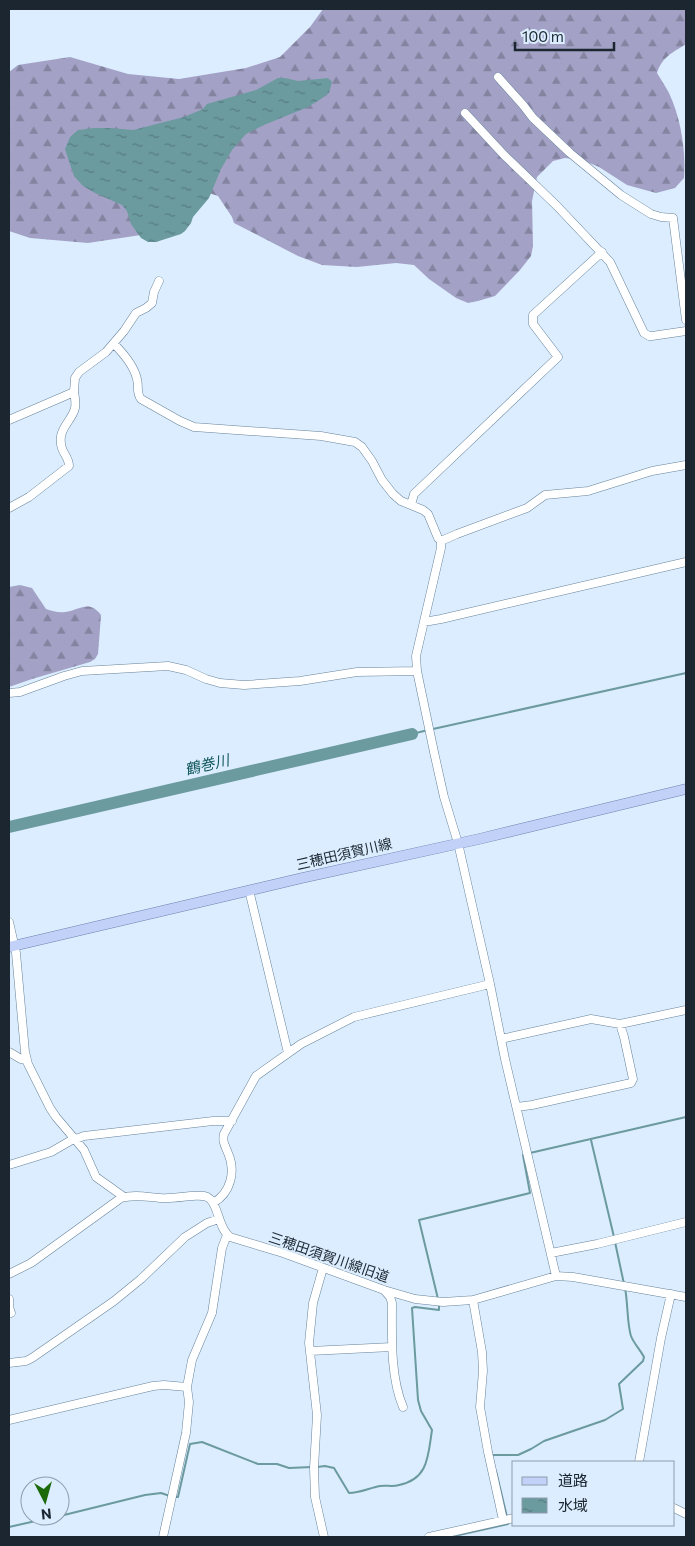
<svg xmlns="http://www.w3.org/2000/svg" width="695" height="1546" viewBox="0 0 695 1546" font-family="Commissioner,'Noto Sans JP',sans-serif">
	<style>
		.forest { fill: url(#forest-firs) }
		.water { fill: url(#water-ripples) }
		.lines { fill: none; stroke-linecap: round; stroke-linejoin: round }
		.stream { stroke: #6b9a9f; stroke-width: 2 }
		.river { stroke: #6b9a9f; stroke-width: 12 }
		.minor-casing { stroke: #67839b; stroke-width: 9 }
		.major-casing { stroke: #6c82ae; stroke-width: 11 }
		.minor { stroke: #fff; stroke-width: 8 }
		.major { stroke: #c1d1f7; stroke-width: 10 }
		.labels { text-anchor: middle; stroke-width: 4; stroke-linejoin: round; paint-order: stroke }
		.street-label { font-size: 14px; fill: #1b2630; stroke: #dbedfe }
		.water-label { font-size: 15px; font-style: italic; fill: #12585d; stroke: #dbedfe }
	</style>
	<defs>
		<pattern id="forest-firs" width="22" height="20" patternUnits="userSpaceOnUse" patternTransform="scale(1.25)"><rect width="22" height="20" fill="#a3a2c6"/><path d="M5 1l3.5 6h-7zM16 11l3.5 6h-7z" fill="#8484a1"/></pattern>
		<pattern id="water-ripples" width="26" height="14" patternUnits="userSpaceOnUse" patternTransform="scale(1.25)"><rect width="26" height="14" fill="#6b9a9f"/><path d="M2 4q2-2 4 0t4 0M15 11q2-2 4 0t4 0" fill="none" stroke="#577d82"/></pattern>
	</defs>
	<rect width="100%" height="100%" fill="#dbedfe"/>
	<path class="forest" d="M323 9H686V44C672 53 662 57 657 73 661 79 665 86 669 93 681 119 686 150 684 178L675 188 656 193 627 185 599 167 582 160 565 158 553 161 537 177 532 201 533 246 531 256 520 270 495 296 478 301 468 303 456 298 429 279 414 265 396 263 357 267 322 265 298 256 234 223 232 217 218 196 206 192 154 233 88 243 30 238 9 231V72L18 65 70 57 128 74 179 79 246 68 280 57 310 27Z
		M20 585 32 588 46 609C52 611 59 613 65 612 80 610 89 599 101 615L98 654 95 659 90 662 32 679 9 687V587Z"/>
	<path class="water" d="M278 78H285L298 81 328 78 332 82 329 93 321 99 308 107 264 125 246 134 232 150 221 169 209 198 193 217 191 223 185 231 181 234 156 242H148L141 238 131 224 127 211 122 205 95 193 83 186 74 176 65 149 70 137 78 130 94 128H111L133 130 184 117 203 109 207 104 256 90Z"/>
	<g class="lines">
		<path class="stream" d="M433 729 686 673
			M412 734 428 730
			M591 1140 614 1237
			M530 1153 686 1117
			M615 1242 624 1284
			M438 1299 419 1220 530 1193 523 1155 526 1154
			M492 1455H518L531 1449 544 1441 605 1420 623 1409 619 1384 643 1361 644 1357C640 1349 634 1344 631 1336 627 1324 628 1303 625 1288
			M317 1467 325 1466 334 1468 349 1493C360 1493 369 1488 380 1486 386 1485 393 1487 399 1485 429 1479 428 1455 432 1430L421 1411 418 1400 412 1308 415 1307 439 1310V1304
			M496 1471 507 1517
			M175 1497H178L190 1444 202 1442 258 1464H277L289 1468 312 1467
			M60 1516 145 1495 161 1493 170 1496
			M9 1527 58 1516
			M450 1537 508 1524V1522"/>
		<path class="river" d="M9 827 412 734"/>
		<g class="minor-casing">
			<path id="minor" d="M498 77 523 105 533 118 570 153 621 195 651 214 661 217 673 218 686 320
				M465 113 504 155 557 206 610 262 644 333 649 336H652L686 331
				M114 344C123 353 134 366 137 379 139 386 136 393 141 399L180 421 194 427 321 436 355 442 362 447 372 461 382 480 393 494 401 501 423 510 428 514 438 538 441 541V548L416 656 417 671 434 752 444 797 458 843 490 984 505 1059 556 1276
				M9 420 74 392 75 378 79 372 106 352 124 331 136 313 146 308 152 303 154 292 159 281
				M411 505 414 494 558 357 533 324V315L602 252
				M9 508 29 497 69 466C69 455 59 453 61 436 63 425 73 418 75 408 76 403 75 397 74 392
				M441 541 457 534 527 508 545 495 588 491 652 471 686 465
				M424 622 441 619 686 562
				M9 693 20 692 64 676 82 671 168 666 186 670 206 679 220 683 244 685 300 681 357 672 417 671
				M249 890 288 1053
				M9 922 16 953 25 1052 28 1064 50 1108 56 1117 84 1150 96 1177 124 1197
				M501 1039 591 1019 620 1024 686 1010
				M9 1052 21 1059 26 1060
				M517 1107 532 1105 631 1083 633 1079 624 1037 620 1024
				M9 1165 51 1152 70 1141 84 1136 213 1121H232
				M213 1203C231 1193 236 1171 228 1153 225 1145 222 1142 224 1134L256 1076 301 1044 354 1017 490 984
				M551 1253 597 1244 686 1222
				M323 1268 313 1303 309 1343 317 1415 314 1468 315 1497 324 1537
				M9 1274 31 1263 121 1198C134 1194 147 1197 160 1198 170 1199 181 1197 191 1196 198 1196 205 1194 210 1199 219 1207 218 1228 230 1237L283 1253 384 1290 415 1299 443 1302 473 1300 556 1276 573 1277 686 1297
				M384 1290 390 1297 392 1303C392 1336 390 1376 403 1407
				M9 1299V1307L11 1313
				M473 1300 482 1352 483 1371 480 1407 488 1452 503 1520
				M310 1351 392 1347
				M9 1363 26 1361 32 1358 114 1301 141 1279 185 1237 207 1223 219 1219
				M9 1420 153 1386 164 1385 187 1387
				M639 1462 661 1338 671 1294
				M674 1508 686 1514
				M163 1537 186 1433 189 1402 187 1387 192 1360 212 1313 222 1248 227 1235
				M429 1537 514 1518"/>
		</g>
		<g class="major-casing">
			<path id="major" d="M9 947 302 878 479 839 686 789"/>
		</g>
		<use href="#minor" class="minor"/>
		<use href="#major" class="major"/>
	</g>
	<g class="labels">
		<g class="street-label">
			<text transform="translate(344 854) rotate(-13)" y="5">三穂田須賀川線</text>
			<text transform="translate(329 1257) rotate(19)" y="5">三穂田須賀川線旧道</text>
		</g>
		<g class="water-label">
			<text transform="translate(207 765) rotate(-13)" y="5">鶴巻川</text>
		</g>
	</g>
	<rect width="695" height="1546" fill="none" stroke="#1b2630" stroke-width="20"/>
	<rect x="512" y="1461" width="162" height="65" fill="#dbedfe" stroke="#8e9dac"/>
	<rect x="522" y="1477" width="25" height="8" fill="#c1d1f7" stroke="#8e9dac"/>
	<text x="558" y="1486" font-size="15" fill="#1b2630">道路</text>
	<rect x="522" y="1498" width="25" height="15" fill="url(#water-ripples)" stroke="#8e9dac"/>
	<text x="558" y="1511" font-size="15" fill="#1b2630">水域</text>
	<g transform="translate(45 1501) rotate(174)"><circle r="24" fill="#dbedfe" stroke="#8e9dac"/>
	<path d="M0-4L9 19L0 12L-9 19Z" fill="#1d6a0b"/>
	<text y="-8" font-size="14" font-weight="bold" text-anchor="middle" fill="#1b2630">N</text>
	</g>
	<path d="M515 42v8h99v-8" fill="none" stroke="#1b2630" stroke-width="2.5"/>
	<text x="522" y="42" font-size="15" fill="#1b2630" stroke="#dbedfe" stroke-width="4" paint-order="stroke">100 m</text>
</svg>
